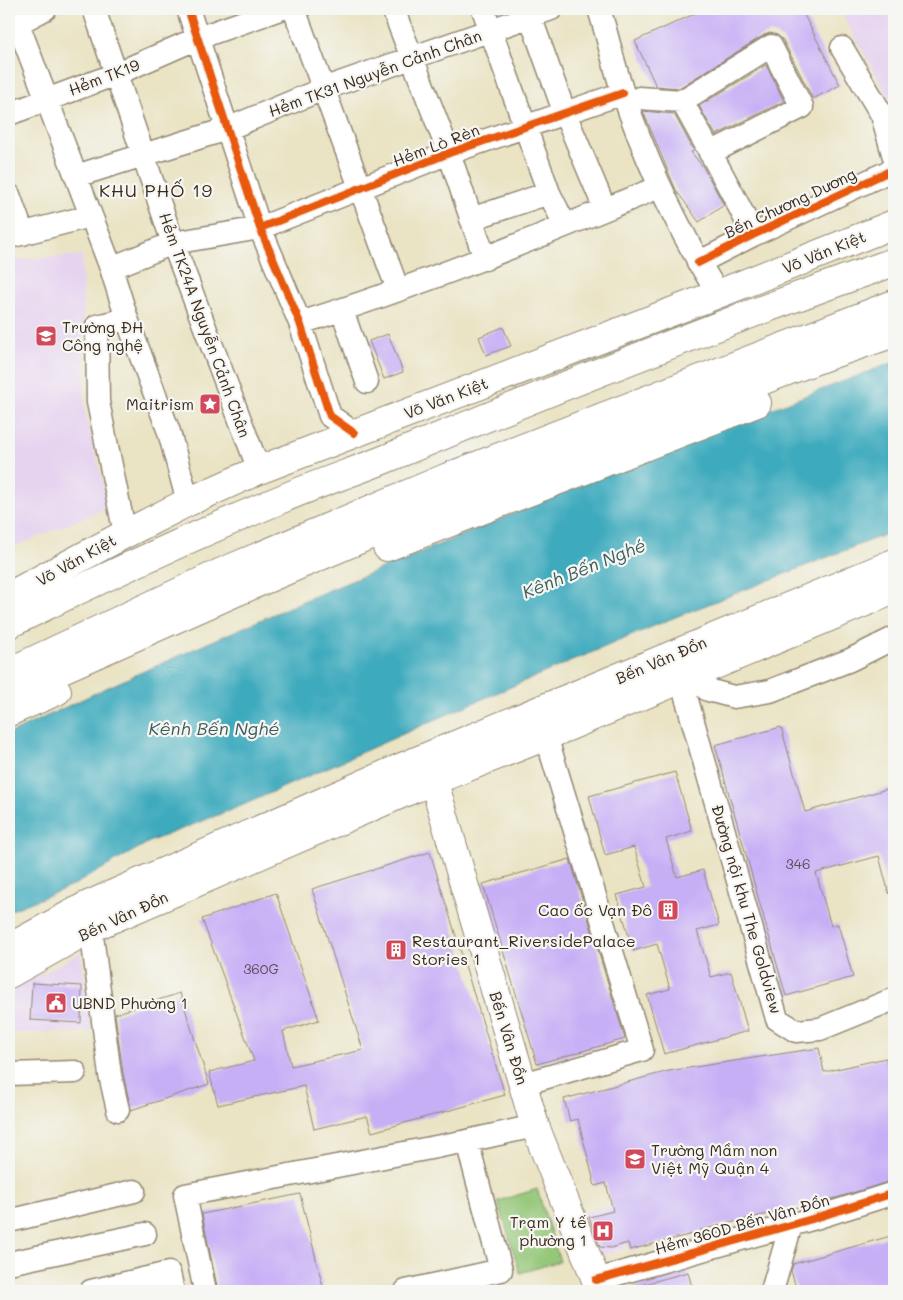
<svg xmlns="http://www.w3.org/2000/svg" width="903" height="1300" viewBox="0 0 903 1300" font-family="Mali,sans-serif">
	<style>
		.built { fill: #e6d3f0 }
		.green { fill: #94c779; stroke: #68784c }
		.water { fill: #3daabd; stroke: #3c6a6e }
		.building { fill: #c7aff6 }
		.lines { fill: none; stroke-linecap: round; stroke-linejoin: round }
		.minor-casing { stroke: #928772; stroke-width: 25 }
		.major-casing { stroke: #928772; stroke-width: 30 }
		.highway-casing { stroke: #928772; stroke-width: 30 }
		.minor { stroke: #fff; stroke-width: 22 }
		.major { stroke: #fff; stroke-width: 28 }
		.highway { stroke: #fff; stroke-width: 28 }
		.cycleway-casing { stroke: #f6f6f2; stroke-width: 11 }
		.cycleway { stroke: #e8590c; stroke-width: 8 }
		.labels { text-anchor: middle; stroke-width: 4.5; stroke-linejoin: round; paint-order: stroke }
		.number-label { font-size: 14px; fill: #5e4b54 }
		.street-label { font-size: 16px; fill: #3b2a1e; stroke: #f6f6f2 }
		.poi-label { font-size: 16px; fill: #3b2a1e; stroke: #f6f6f2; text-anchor: start }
		.neighbourhood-label { font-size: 18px; letter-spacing: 1px; fill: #3b2a1e; stroke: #f6f6f2 }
		.water-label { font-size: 18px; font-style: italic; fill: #3c5d5e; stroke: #f6f6f2 }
	</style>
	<rect width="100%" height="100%" fill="#f6f6f2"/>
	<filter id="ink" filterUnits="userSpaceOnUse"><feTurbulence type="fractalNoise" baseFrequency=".02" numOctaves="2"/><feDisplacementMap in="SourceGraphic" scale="10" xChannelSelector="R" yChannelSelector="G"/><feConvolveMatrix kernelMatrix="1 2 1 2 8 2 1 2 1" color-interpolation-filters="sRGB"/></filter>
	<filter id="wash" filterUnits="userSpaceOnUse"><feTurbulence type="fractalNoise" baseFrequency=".0096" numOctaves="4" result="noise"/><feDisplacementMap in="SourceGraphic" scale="20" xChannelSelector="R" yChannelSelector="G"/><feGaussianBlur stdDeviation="1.12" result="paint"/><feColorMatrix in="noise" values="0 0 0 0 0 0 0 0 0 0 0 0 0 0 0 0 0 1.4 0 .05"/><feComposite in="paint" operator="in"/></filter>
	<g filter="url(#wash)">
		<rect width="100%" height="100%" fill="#eae4c5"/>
		<path class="built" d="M842 9H894V107L840 10Z
			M82 255 85 412 109 507 9 549V260Z
			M81 952 92 1032 9 1033V989L42 974Z
			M612 1205 625 1249 595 1258 582 1213Z"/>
		<path class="green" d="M537 1189 560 1261 520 1273 498 1201Z"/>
		<path class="water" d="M894 362V531L673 618 466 706 241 806 151 841 72 886 9 911V734L106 688 303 601 700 436Z"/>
		<g id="blocks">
			<path class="building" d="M705 9H801L840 85 813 99 783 40 777 35 770 33 764 35 679 88 656 86 635 41Z
				M766 65 784 101 716 135 699 106Z
				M643 111 674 114 694 151 691 152 703 167 724 205 699 222 676 190Z
				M503 327 511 346 486 355 479 337Z
				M388 334 403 372 384 379 369 341Z
				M781 727 805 812 894 787V893L889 894 879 856 816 873 831 926 838 924 853 977 786 996 715 745Z
				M675 772 692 831 666 839 677 877 703 870 719 925 697 931 711 977 731 972 748 1031 664 1054 647 995 670 989 657 944 633 951 617 895 646 887 634 847 605 855 589 796Z
				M430 852 505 1095 372 1132 367 1116 314 1129 304 1086 218 1105 209 1072 254 1061 202 919 276 893 319 1020 283 1031 291 1066 363 1050 312 889Z
				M570 859 625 1039 537 1064 483 884Z
				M32 983 82 986 81 1023 30 1020Z
				M180 993 209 1084 131 1110 123 1073 115 1014Z
				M819 1048 824 1072 886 1058 894 1094V1180L836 1198 700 1230V1232L630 1250 628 1243 611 1248 600 1247 589 1217 613 1211 606 1183 595 1186 578 1119 570 1121 564 1099 669 1071Z
				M300 1194 324 1291H218L202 1214Z
				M894 1235V1291H797L791 1271 793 1264Z
				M688 1272 693 1291H634V1287Z"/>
		</g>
	</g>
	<g filter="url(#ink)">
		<use href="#blocks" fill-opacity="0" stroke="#928772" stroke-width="1"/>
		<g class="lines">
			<g class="minor-casing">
				<path id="minor" d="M94 9 173 243 259 470
					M188 9 260 228 300 323 330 416 354 433
					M294 9 398 290
					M393 9 449 153 485 259
					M483 9 549 193 565 225
					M599 9C608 37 614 66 623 93 647 164 679 231 718 294
					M530 16 565 114 605 209
					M18 24 111 268 127 319 169 432 188 502
					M9 28 45 9
					M842 48 882 115 894 157
					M639 98 682 101 771 46 802 107 710 153
					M682 101C706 146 732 189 753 235
					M9 114 116 74 198 38 280 9
					M76 176 227 129 323 89 551 9
					M9 195 23 234
					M471 219 549 193
					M9 237 90 216
					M698 263 753 235 894 169
					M111 268 173 243 260 228 449 153 623 93
					M342 310 367 382
					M300 323C423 285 541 236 659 187
					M125 534 98 402 97 326 127 319
					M689 675 708 690 734 697 770 691 850 660 894 638
					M681 679 777 1019 796 1031 820 1029 894 999
					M91 928 110 1075 118 1110
					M9 1074 75 1072
					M523 1084 642 1050 546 736
					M9 1221 134 1191
					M9 1263 145 1234
					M596 1280 812 1219 894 1193
					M91 1291 169 1273 173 1291
					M205 1291 185 1195 467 1141 535 1126
					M406 1291 501 1270 467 1141
					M772 1291 791 1225"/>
			</g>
			<g class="major-casing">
				<path id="major" d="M387 547 757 403
					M9 596 125 534 188 502 259 470 718 294 894 224
					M9 690 24 686 236 592 466 494 824 357 894 333
					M9 712 57 691
					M429 765 535 1126 596 1280 597 1291
					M9 948 86 906 402 767 894 563
					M9 974 91 928 413 789 546 736 894 590"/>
			</g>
			<g class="highway-casing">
				<path id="highway" d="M9 624C99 579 191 537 284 498 317 484 350 473 383 460 552 390 722 322 894 262
					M9 672 222 572 448 477 894 304"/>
			</g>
			<use href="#minor" class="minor"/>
			<use href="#major" class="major"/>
			<use href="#highway" class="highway"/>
			<g class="cycleway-casing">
				<path id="cycleway" d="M188 9 260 228 300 323 330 416 354 433
					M260 228 449 153 623 93
					M698 263 753 235 894 169
					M596 1280 812 1219 894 1193"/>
			</g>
			<use href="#cycleway" class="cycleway"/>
		</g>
	</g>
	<defs>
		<g id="university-square" transform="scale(1.125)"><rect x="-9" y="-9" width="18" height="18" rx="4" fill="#d1495b" stroke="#f6f6f2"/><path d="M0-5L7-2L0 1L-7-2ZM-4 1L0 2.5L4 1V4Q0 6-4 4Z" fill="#fff"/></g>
		<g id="sight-square" transform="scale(1.125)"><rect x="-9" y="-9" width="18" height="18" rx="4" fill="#d1495b" stroke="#f6f6f2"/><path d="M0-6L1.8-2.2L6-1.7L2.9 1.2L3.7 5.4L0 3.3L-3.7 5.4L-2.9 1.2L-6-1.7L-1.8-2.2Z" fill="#fff"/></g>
		<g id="building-square" transform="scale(1.125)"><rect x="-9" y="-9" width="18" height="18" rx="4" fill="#d1495b" stroke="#f6f6f2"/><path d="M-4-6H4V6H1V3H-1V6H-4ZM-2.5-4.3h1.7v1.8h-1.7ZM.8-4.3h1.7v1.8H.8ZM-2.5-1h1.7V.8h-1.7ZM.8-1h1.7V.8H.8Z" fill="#fff"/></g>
		<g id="civic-square" transform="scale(1.125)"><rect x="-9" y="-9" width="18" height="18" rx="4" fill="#d1495b" stroke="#f6f6f2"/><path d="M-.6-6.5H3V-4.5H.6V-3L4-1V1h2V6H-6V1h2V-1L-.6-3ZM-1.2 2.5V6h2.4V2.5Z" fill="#fff"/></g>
		<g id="school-square" transform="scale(1.125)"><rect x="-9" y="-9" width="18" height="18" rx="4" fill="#d1495b" stroke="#f6f6f2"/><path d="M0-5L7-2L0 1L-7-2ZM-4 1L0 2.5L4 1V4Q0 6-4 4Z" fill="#fff"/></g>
		<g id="hospital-square" transform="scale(1.125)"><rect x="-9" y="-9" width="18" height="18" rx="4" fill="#d1495b" stroke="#f6f6f2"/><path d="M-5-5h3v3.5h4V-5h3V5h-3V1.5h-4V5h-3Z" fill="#fff"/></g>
	</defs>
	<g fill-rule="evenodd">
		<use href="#university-square" x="46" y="336"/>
		<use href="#sight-square" x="210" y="404"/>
		<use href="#building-square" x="668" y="910"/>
		<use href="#building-square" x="396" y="950"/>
		<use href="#civic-square" x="56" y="1003"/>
		<use href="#school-square" x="635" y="1159"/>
		<use href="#hospital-square" x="603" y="1231"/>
	</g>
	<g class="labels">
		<g class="number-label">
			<text x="798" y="869">346</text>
			<text x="261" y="974">360G</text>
		</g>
		<g class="street-label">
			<text transform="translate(375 73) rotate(-20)" y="6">Hẻm TK31 Nguyễn Cảnh Chân</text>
			<text transform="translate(104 77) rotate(-21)" y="6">Hẻm TK19</text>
			<text transform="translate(436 145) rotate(-21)" y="6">Hẻm Lò Rèn</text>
			<text transform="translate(790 203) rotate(-25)" y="6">Bến Chương Dương</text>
			<text transform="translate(824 252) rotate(-22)" y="6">Võ Văn Kiệt</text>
			<text transform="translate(205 325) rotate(70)" y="6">Hẻm TK24A Nguyễn Cảnh Chân</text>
			<text transform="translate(446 398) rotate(-21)" y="6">Võ Văn Kiệt</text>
			<text transform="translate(76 560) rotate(-29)" y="6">Võ Văn Kiệt</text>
			<text transform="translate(661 660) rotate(-23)" y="6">Bến Vân Đồn</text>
			<text transform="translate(747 909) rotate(74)" y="6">Đường nội khu The Goldview</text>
			<text transform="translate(123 916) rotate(-25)" y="6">Bến Vân Đồn</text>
			<text transform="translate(509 1038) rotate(73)" y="6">Bến Vân Đồn</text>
			<text transform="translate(742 1224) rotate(-16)" y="6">Hẻm 360D Bến Vân Đồn</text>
		</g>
		<g class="poi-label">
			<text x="62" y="333">Trường ĐH<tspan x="62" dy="18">Công nghệ</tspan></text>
			<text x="194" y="410" text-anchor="end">Maitrism</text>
			<text x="652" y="916" text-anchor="end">Cao ốc Vạn Đô</text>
			<text x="412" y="947">Restaurant_RiversidePalace<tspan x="412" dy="18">Stories 1</tspan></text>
			<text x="72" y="1009">UBND Phường 1</text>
			<text x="651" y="1156">Trường Mầm non<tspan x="651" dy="18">Việt Mỹ Quận 4</tspan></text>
			<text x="587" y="1228" text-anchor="end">Trạm Y tế<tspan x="587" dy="18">phường 1</tspan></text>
		</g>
		<g class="neighbourhood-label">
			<text x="156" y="197">KHU PHỐ 19</text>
		</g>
		<g class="water-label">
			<text transform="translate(584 569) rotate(-22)" y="6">Kênh Bến Nghé</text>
			<text x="214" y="735">Kênh Bến Nghé</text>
		</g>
	</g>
	<rect width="903" height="1300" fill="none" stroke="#f6f6f2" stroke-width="30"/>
</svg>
